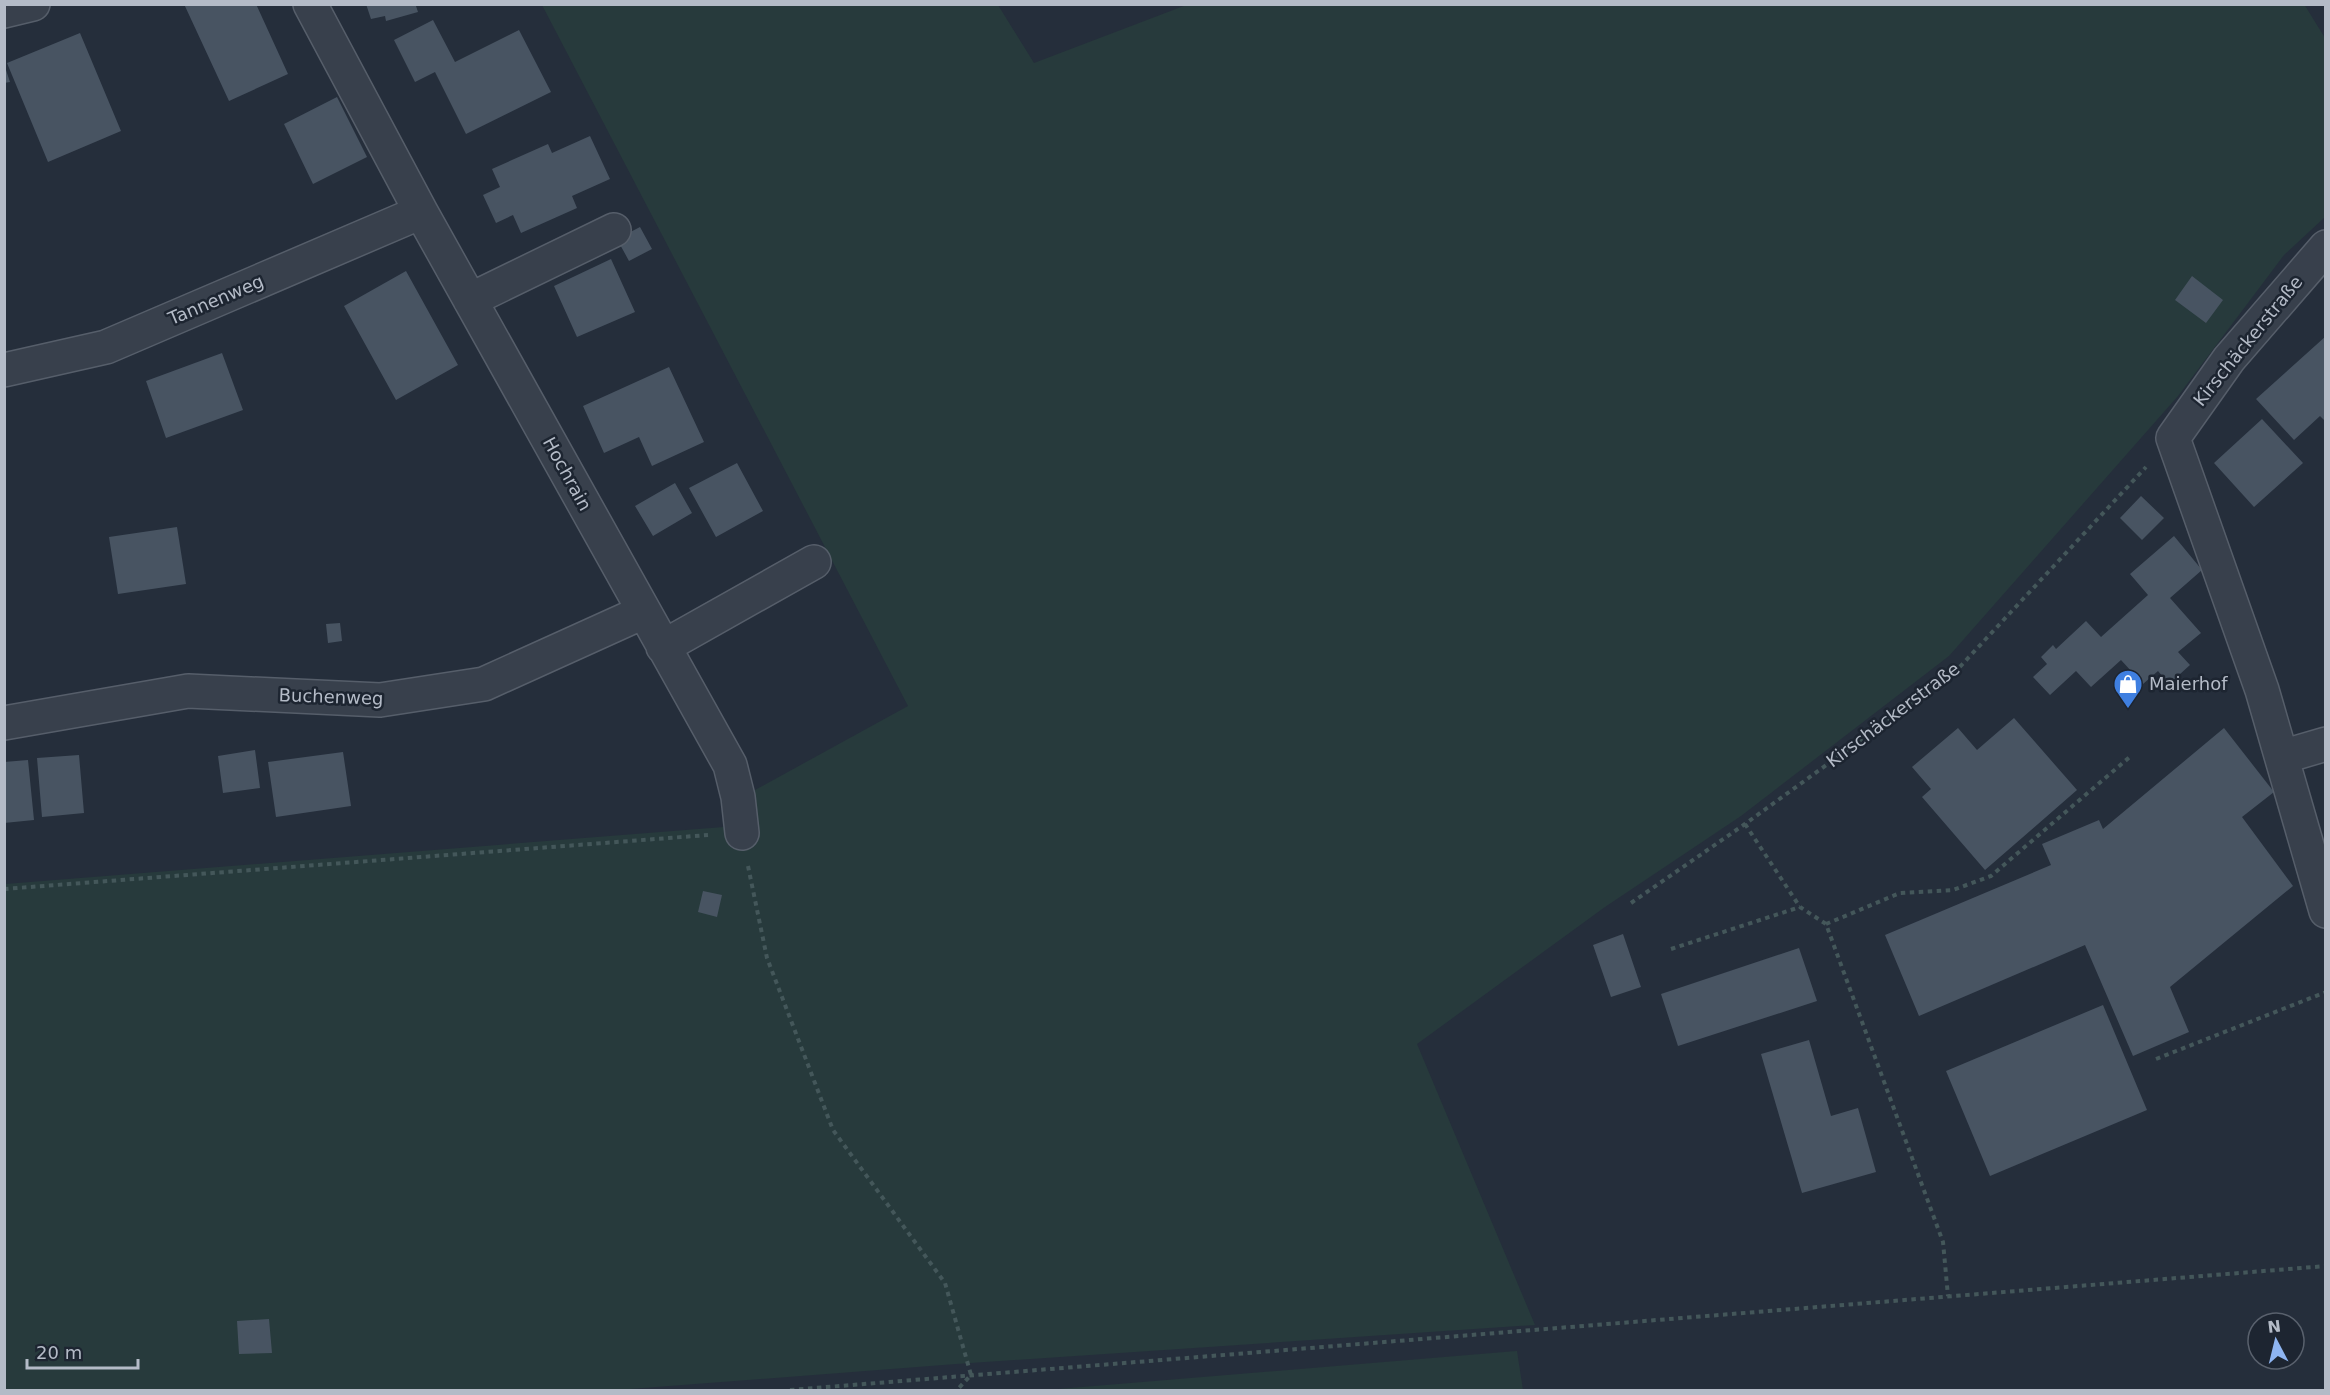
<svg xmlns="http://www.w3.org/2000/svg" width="2330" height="1395" viewBox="0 0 2330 1395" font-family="'DejaVu Sans',sans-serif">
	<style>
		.green { fill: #273a3c }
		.building { fill: #485462 }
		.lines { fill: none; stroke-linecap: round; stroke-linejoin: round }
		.minor-casing { stroke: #565e6a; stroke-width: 36 }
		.path { stroke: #44575a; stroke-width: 4; stroke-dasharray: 4.5 4.5; stroke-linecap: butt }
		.minor { stroke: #38404c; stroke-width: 33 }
		.labels { text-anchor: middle; stroke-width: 5; stroke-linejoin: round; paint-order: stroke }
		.street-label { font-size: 18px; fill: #b4bbc7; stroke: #1d2531 }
		.poi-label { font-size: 18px; fill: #b4bbc7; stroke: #1d2531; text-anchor: start }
	</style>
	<rect width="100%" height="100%" fill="#252e3b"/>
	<path class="green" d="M1189 4H2304L2325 38V217L2284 255 2178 396 1949 656 1741 816 1605 907 1417 1044 1535 1325 956 1364 617 1390H5V884L749 825 746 795 908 706 542 5H998L1034 63Z
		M1517 1351 1523 1390H1046L1516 1351Z"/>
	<path class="building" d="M184 4H256L288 74 229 101Z
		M366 4H420V5L416 6 418 12 386 21 385 16 371 19Z
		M433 20 455 62 519 30 551 92 466 134 435 72 415 82 394 40Z
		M80 33 121 131 48 162 7 63Z
		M4 64 10 82 4 83Z
		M337 97 367 157 313 184 284 124Z
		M590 136 610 179 572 196 577 208 521 233 513 215 496 223 483 195 500 187 492 169 548 144 552 153Z
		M640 227 652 249 629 261 617 239Z
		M611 259 635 312 577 337 554 286Z
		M406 271 458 365 396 400 344 306Z
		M2192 276 2223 300 2206 323 2175 300Z
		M2326 336V422L2320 416 2294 440 2256 399Z
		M222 353 243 410 166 438 146 381Z
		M669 367 704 442 652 466 639 437 604 453 583 406Z
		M2262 419 2303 463 2254 507 2214 463Z
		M737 463 763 511 716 537 689 488Z
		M675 483 692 513 653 536 635 506Z
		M2141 496 2164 518 2142 540 2120 518Z
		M177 527 186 584 118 594 109 537Z
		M2174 536 2202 570 2170 598 2201 633 2178 652 2190 665 2169 684 2158 671 2143 684 2121 660 2091 687 2076 671 2050 695 2033 677 2047 664 2041 657 2053 645 2056 649 2086 621 2101 637 2148 595 2130 574Z
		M340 623 342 641 328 643 326 624Z
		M2014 718 2077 790 1985 870 1922 797 1931 789 1912 767 1958 728 1977 750Z
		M2224 728 2274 792 2242 817 2293 886 2170 987 2189 1032 2133 1056 2085 945 1919 1016 1885 935 2051 865 2042 844 2099 820 2103 829Z
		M255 750 260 788 223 793 218 756Z
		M343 752 351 806 276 817 268 762Z
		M79 755 84 813 42 817 37 758Z
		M28 760 34 820 4 823V762Z
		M703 891 722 895 717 917 698 912Z
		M1623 934 1641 987 1611 997 1593 945Z
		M1799 948 1817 1001 1678 1046 1661 994Z
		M2103 1005 2147 1110 1990 1176 1946 1071Z
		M1809 1040 1831 1116 1858 1108 1876 1172 1802 1193 1761 1054Z
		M269 1319 272 1353 239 1354 237 1321Z"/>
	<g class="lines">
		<g class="minor-casing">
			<path id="minor" d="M310 4 421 212 730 765 738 797 742 833
				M4 11 33 4
				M2326 247 2229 359 2173 438 2262 690 2326 911
				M470 300 614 230
				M4 370 106 347 421 212
				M663 647 814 562
				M4 723 188 691 380 700 484 684 643 612
				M2282 757 2326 744"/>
		</g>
		<path class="path" d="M1745 824 1800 907 1826 924 1943 1242 1948 1296
			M748 866 767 958 833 1130 945 1283 971 1375 957 1390
			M4 889 708 835
			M1631 903 1745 824 1956 671 2146 467
			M1826 924 1900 893 1953 890 1991 876 2132 755
			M1671 949 1800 907
			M2156 1059 2326 992
			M790 1390 2326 1266"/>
		<use href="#minor" class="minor"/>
	</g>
	<defs>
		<g id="shop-pin" transform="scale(1.5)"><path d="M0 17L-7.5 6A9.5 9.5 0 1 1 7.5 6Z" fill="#3f7fe0" stroke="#1d2531"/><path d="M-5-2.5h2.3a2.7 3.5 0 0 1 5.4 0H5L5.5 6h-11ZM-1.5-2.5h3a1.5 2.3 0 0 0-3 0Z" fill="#fff"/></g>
	</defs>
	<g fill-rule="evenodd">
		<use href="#shop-pin" x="2128" y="684"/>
	</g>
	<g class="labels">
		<g class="street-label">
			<text transform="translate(216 300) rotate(-23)" y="6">Tannenweg</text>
			<text transform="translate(2248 341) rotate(-51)" y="6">Kirschäckerstraße</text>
			<text transform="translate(567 474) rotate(61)" y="6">Hochrain</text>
			<text transform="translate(331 697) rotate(2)" y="6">Buchenweg</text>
			<text transform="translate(1893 715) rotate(-37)" y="6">Kirschäckerstraße</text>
		</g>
		<g class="poi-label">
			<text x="2149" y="690">Maierhof</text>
		</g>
	</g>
	<rect width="2330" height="1395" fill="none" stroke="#b4bbc7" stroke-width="12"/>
	<g transform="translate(2276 1341) rotate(353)"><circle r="28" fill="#1d2531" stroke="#59616d" stroke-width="1.5"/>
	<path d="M0-4.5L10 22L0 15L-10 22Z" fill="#8eb5f2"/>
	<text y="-9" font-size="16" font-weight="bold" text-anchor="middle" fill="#b4bbc7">N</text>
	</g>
	<path d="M27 1359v9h111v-9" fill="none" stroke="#b4bbc7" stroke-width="3"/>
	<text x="36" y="1359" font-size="18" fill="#b4bbc7" stroke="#1d2531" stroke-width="4.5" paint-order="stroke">20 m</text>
</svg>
